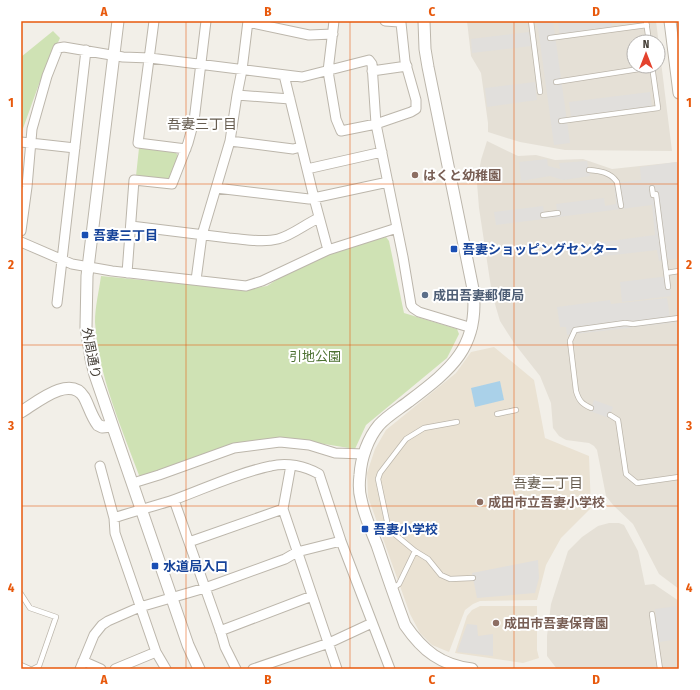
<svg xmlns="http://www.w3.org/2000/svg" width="700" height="690" viewBox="0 0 700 690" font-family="'Fira Sans Condensed','Noto Sans JP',sans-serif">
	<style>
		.residential { fill: #e5e0d6; fill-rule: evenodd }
		.education { fill: #eae2d3 }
		.green { fill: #cfe2b4 }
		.parking { fill: #e1dfdc }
		.water { fill: #aad1e9 }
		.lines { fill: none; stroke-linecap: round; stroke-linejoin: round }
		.service-casing { stroke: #bcb6ab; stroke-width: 6 }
		.minor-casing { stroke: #bcb6ab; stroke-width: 11 }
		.tertiary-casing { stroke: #bcb6ab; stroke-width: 13 }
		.service { stroke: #fff; stroke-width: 4.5 }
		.minor { stroke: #fff; stroke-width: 9 }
		.tertiary { stroke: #fff; stroke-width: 11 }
		.grid { fill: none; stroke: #e8590c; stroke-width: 1; stroke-opacity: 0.55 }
		.education-dot { fill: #8d6e63; stroke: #fff; stroke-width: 1.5 }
		.transit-dot { fill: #1a4fb4; stroke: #fff; stroke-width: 1.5 }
		.service-dot { fill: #5c6f8a; stroke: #fff; stroke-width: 1.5 }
		.labels { text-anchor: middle; stroke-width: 4; stroke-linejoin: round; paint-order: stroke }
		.education-label { font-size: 13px; font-weight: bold; fill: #785e54; stroke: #fff; text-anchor: start }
		.transit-label { font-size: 13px; font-weight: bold; fill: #164399; stroke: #fff; text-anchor: start }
		.service-label { font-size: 13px; font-weight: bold; fill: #4e5e75; stroke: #fff; text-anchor: start }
		.street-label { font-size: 13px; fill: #453f37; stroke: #fff }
		.park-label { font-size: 13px; fill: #4b7030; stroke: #fff }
		.neighbourhood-label { font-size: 14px; fill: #665c4f; stroke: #fff }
		.neatline { fill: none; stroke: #e8590c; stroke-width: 1.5 }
		.grid-label { font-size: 13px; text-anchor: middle; font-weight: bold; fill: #e8590c }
	</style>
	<rect width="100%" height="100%" fill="#f2efe8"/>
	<path class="residential" d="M467 21H656L672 151 565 150 520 142 488 132V123L481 73 471 56ZM634 42H658V66H634Z
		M487 141 518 156 536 155 555 160 583 159 612 169 677 162 679 175V589L659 574 633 524 613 505 606 496 597 450 594 446 589 443 566 440 559 436 553 428 551 403 540 376 514 343 500 321 492 294 479 208 477 183 481 160Z
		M609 523H619L624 525 638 551 645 585 654 584 679 601V669H557L547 656V636L551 604 568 551 582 537 598 526Z"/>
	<path class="education" d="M494 347 534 380 545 438 589 456 591 508 561 538 546 565 537 600 480 601 473 604 465 610 449 652 432 645 420 633 410 614 368 497 367 473 375 449 386 430 456 373 471 352Z
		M480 606H537V650L539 658 523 663 455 653 467 616 472 610Z"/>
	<path class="green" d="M53 31 60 38 39 84 21 134V57Z
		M139 148 173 151 177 154 178 157 169 179 167 180 136 176Z
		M386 237 389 241 404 313 457 329 459 334 447 358 366 425 355 449 281 437 251 441 140 478C122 428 98 376 95 322 95 307 99 291 101 276L245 290 267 286 287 273 344 246Z"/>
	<path class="parking" d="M537 21H553L570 143 554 145Z
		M558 21H611L612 28 560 36Z
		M529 32 531 46 472 53 471 39Z
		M535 82 537 100 487 107 485 88Z
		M650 92 652 106 571 117 569 102Z
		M547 159 548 166 560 169 559 163 587 161 590 176 563 180 550 176 521 181 519 162Z
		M677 162 679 175V258L659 261 657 250 596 257 595 243 655 235 652 205 496 225 494 212 543 206 544 213 557 211 556 204 604 198 605 206 616 204 614 183 641 180 640 167Z
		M669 276 671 296 622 302 620 282Z
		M667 298 670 317 677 316 676 308 679 307V322L567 335 566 327H560L557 307 610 300 611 304Z
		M594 400 613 407 609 418 590 411Z
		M538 560 539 578 535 593 477 598 472 573Z
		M679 606V639L659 642 655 609Z
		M467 624 477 625 478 636 493 634V656L457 652Z"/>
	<path class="water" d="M500 381 504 400 475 407 471 388Z"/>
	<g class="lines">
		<g class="service-casing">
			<path id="service" d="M531 21 540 92
				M646 21 649 42
				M550 38 647 25
				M556 82 652 67
				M561 121 658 108 652 66
				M589 170C600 171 610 172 617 182L621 206
				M652 188 653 195 656 194 668 287
				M543 215 558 213
				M666 273 679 271
				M591 408C582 404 579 401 576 391L570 341 575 330 625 323 633 324 679 318
				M497 414 516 410
				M610 415 618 420 626 474 637 483 679 477
				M457 422 424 428 406 439 380 473 378 479 388 526 392 532 415 551 428 559 441 575 450 579 473 578
				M392 589 399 584 415 551
				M21 594 30 608 56 617 39 666 33 669
				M652 614 660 669
				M21 665 30 669"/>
		</g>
		<g class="minor-casing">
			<path id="minor" d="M154 21 138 143 186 149
				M334 21 328 71 336 119 341 131 376 124 411 112 416 109V100L405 61 401 23 399 22 385 21
				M248 22 309 35 333 34
				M372 71 407 66
				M284 75 314 198 328 250
				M237 95 290 99
				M230 141 293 149 301 147
				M21 142 75 148
				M307 169 382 152
				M216 188 309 199 388 182
				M131 226C163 230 196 234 229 238 244 239 262 243 278 239 293 235 305 224 319 218
				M21 231 27 187 32 129 47 76 58 48 64 47 123 57 150 58 302 77 369 60 372 64 376 124 403 257 411 305 413 308 419 312 472 328
				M21 242 72 264 112 271 246 286 262 281 328 250 397 228
				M127 273 134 180 172 184 188 143 194 121 206 21
				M196 280 202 235 230 141 237 95 242 70 248 21
				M57 303 62 260 86 50
				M291 465 283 509 337 669
				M100 466 114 518 115 533 156 652 166 669
				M133 483 159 475 234 448 280 442 309 445 335 453 364 454
				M174 500 221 633 225 647 236 669
				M114 518C134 511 156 506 176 499 206 488 240 472 271 466 287 462 305 466 319 474L341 541 390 669
				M189 542 283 509
				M220 631 312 596
				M83 661 101 669
				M80 669 94 635 102 625 108 621 140 607 205 588 285 559 297 552 341 541
				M115 669 156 652
				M253 669 329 643 372 623"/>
		</g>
		<g class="tertiary-casing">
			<path id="tertiary" d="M118 21 87 276 86 327 91 359 95 375 168 587 188 645 199 669
				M424 21 425 49 428 67 473 289C480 348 450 370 408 402 399 409 387 416 379 425 368 438 361 458 360 475 359 483 359 492 361 499 364 515 371 530 377 545 386 572 395 598 405 625 423 651 441 665 472 669
				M670 21 679 93
				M21 412C36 403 70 374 84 397 89 406 91 416 98 425L102 427 112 426"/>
		</g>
		<use href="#service" class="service"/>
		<use href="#minor" class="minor"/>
		<use href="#tertiary" class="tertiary"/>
	</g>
	<path class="grid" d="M186 21V669M350 21V669M514 21V669M21 184H679M21 345H679M21 506H679"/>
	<g class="education-dot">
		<circle cx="415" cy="175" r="4"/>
		<circle cx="480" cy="502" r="4"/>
		<circle cx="496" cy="623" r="4"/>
	</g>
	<g class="transit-dot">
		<rect x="81" y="231" width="8" height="8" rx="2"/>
		<rect x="450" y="245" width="8" height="8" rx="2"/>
		<rect x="361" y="525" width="8" height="8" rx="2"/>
		<rect x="151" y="562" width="8" height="8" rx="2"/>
	</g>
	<circle class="service-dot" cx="425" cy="295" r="4"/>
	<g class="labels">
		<g class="education-label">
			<text x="423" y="180">はくと幼稚園</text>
			<text x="488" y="507">成田市立吾妻小学校</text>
			<text x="504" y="628">成田市吾妻保育園</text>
		</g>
		<g class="transit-label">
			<text x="93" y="240">吾妻三丁目</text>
			<text x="462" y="254">吾妻ショッピングセンター</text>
			<text x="373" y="534">吾妻小学校</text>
			<text x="163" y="571">水道局入口</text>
		</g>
		<g class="service-label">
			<text x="433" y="300">成田吾妻郵便局</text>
		</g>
		<g class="street-label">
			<text transform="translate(92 353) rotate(79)" y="5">外周通り</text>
		</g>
		<g class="park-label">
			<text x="315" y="361">引地公園</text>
		</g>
		<g class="neighbourhood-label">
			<text x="202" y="129">吾妻三丁目</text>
			<text x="548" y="488">吾妻二丁目</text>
		</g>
	</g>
	<rect width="700" height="690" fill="none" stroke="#ffffff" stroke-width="44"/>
	<g transform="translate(646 54)"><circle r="19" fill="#ffffff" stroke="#b5b2af"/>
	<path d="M0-3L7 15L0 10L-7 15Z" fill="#e4422d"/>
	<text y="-6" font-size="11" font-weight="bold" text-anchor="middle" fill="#453f37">N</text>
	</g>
	<rect x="22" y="22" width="656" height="646" class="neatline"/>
	<g class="grid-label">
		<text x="104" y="16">A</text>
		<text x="268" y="16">B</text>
		<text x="432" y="16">C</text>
		<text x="596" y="16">D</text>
		<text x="11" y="107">1</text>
		<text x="689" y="107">1</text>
		<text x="11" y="269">2</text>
		<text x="689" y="269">2</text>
		<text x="11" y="430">3</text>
		<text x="689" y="430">3</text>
		<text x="11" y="592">4</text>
		<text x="689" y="592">4</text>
		<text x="104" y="684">A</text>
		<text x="268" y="684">B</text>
		<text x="432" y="684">C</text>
		<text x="596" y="684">D</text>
	</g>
</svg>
